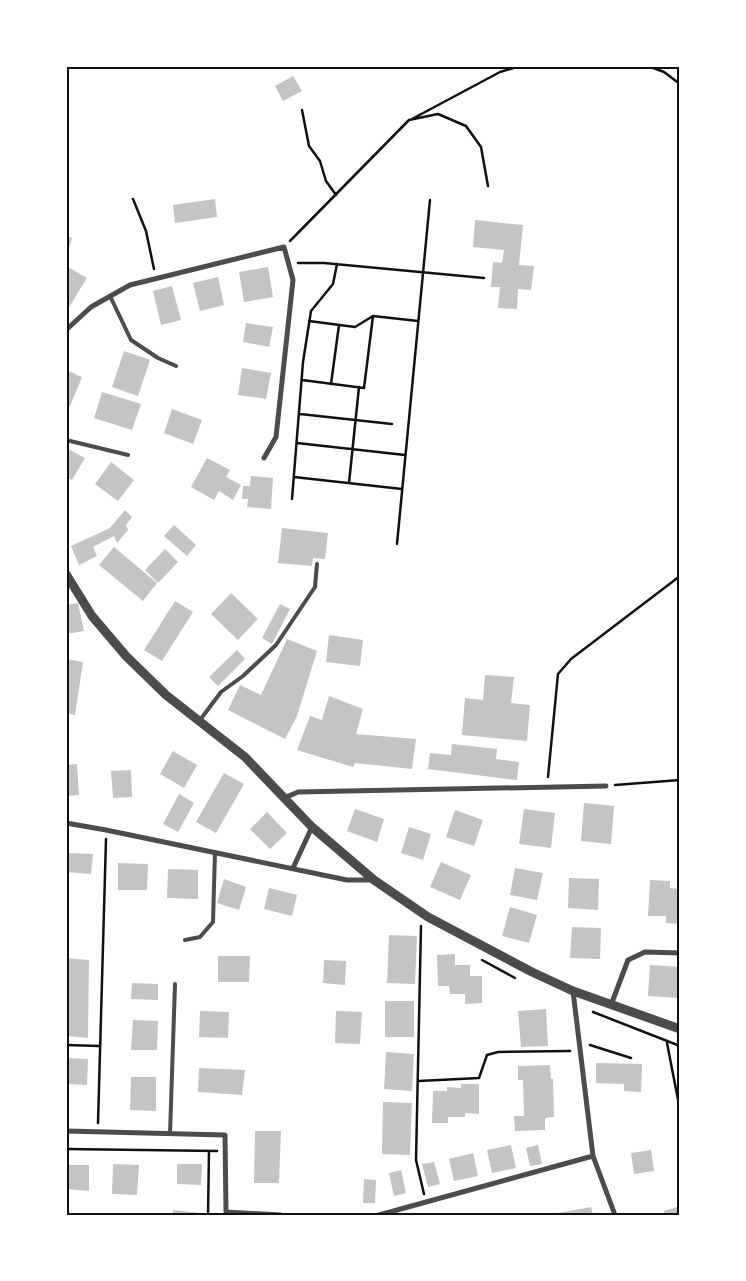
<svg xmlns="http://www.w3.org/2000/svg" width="746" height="1281" viewBox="0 0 746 1281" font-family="Poppins,sans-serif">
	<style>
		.building { fill: #c4c4c4 }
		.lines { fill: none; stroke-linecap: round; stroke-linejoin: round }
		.path { stroke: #111; stroke-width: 2.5 }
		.service { stroke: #4c4c4c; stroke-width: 4 }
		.minor { stroke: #4c4c4c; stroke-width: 5 }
		.tertiary { stroke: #4c4c4c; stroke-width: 9 }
		.neatline { fill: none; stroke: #111; stroke-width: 2 }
	</style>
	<rect width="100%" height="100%" fill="#fff"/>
	<path class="building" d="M293 76 302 91 283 101 275 86Z
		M215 199 217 217 175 223 173 205Z
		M475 220 523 225 519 265 534 266 531 290 518 289 517 309 498 308 500 287H491L493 262 502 263 504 250 473 247Z
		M66 236 72 238 68 251 66 250Z
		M66 266 87 278 66 312Z
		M268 267 273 297 244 302 239 272Z
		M218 277 224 305 200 311 193 283Z
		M172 286 181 320 161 325 153 291Z
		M246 323 273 327 269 347 243 342Z
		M124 351 150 360 138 396 112 387Z
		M242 368 271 373 266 399 238 395Z
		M66 370 82 377 70 406 66 405Z
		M102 392 141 404 132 430 94 418Z
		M172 409 202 420 193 444 164 433Z
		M66 448 85 458 72 480 66 477Z
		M207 458 230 470 226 477 241 485 233 500 219 491 214 500 191 487Z
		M111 462 134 480 118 501 95 484Z
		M251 476 273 478 271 509 247 507 248 499H242L243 486H250Z
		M125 510 132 517 126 525 128 530 117 543 114 536 93 547 97 556 79 565 71 546 110 528Z
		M174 525 196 545 187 556 164 536Z
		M282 528 328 533 325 559 313 558 312 566 278 563Z
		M114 547 157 583 143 601 99 565Z
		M165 549 178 562 158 583 145 570Z
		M231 593 258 619 238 640 211 614Z
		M175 601 193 612 162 661 144 650Z
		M78 603 84 631 66 634V605Z
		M280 604 290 609 272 644 262 638Z
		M329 635 363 640 360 666 326 662Z
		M287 639 317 651 297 716 285 739 228 710 240 685 261 695Z
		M237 650 245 659 218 686 209 677Z
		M66 659 83 662 75 715 66 713Z
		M485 675 514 677 511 703 530 705 527 741 462 735 465 698 483 700Z
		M329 696 363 709 356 734 416 739 412 769 355 763 353 767 297 750 310 716 322 720Z
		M452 744 497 749 496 759 519 762 517 780 428 769 430 753 451 755Z
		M173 751 197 765 184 788 160 774Z
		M77 764 79 795 66 796V765Z
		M131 770 132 797 113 798 111 771Z
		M224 773 244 784 216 833 196 822Z
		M179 794 194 803 178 832 163 824Z
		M584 803 614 806 611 844 581 841Z
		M355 809 384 819 377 842 347 831Z
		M524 809 555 813 551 848 519 844Z
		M455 810 483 820 474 846 446 837Z
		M267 812 287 833 270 849 250 829Z
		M409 827 431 834 423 860 401 853Z
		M66 853 93 854 91 874 66 872Z
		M441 862 471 875 460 900 430 887Z
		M118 863 148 864 147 890H118Z
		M515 868 543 873 537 900 510 895Z
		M168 869 198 870V899L167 898Z
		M569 878 599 879 598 910 568 908Z
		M224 879 246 887 239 910 217 903Z
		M650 880 670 881V888L680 889V924L666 923V916H648Z
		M269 888 297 895 292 916 264 909Z
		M510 907 537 915 529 943 502 936Z
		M572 927 601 928 600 959 570 958Z
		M389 935 417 936 415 984 387 983Z
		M455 954V965H470V976H482V1003L465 1004V994H450L449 986H438L437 955Z
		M218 956H250L249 982H218Z
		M66 958 89 960 88 1038 66 1036Z
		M324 960 346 961 345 985 323 983Z
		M650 965 680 967 679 998 648 996Z
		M132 983 158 984V1000L131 999Z
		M385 1001H414V1037H385Z
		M546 1009 548 1046 521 1047 518 1011Z
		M200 1011 229 1012 228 1038 199 1037Z
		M336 1011 362 1012 360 1044 335 1043Z
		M133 1020 158 1021 157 1050H131Z
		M386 1052 414 1054 412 1091 384 1089Z
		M66 1058 88 1059 87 1085 66 1084Z
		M596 1063 642 1064 641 1092 624 1091V1084L596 1083Z
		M550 1065 551 1079H553L554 1117 545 1118V1130L515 1131 514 1116H524L523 1080H518V1066Z
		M199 1068 245 1070 242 1095 198 1092Z
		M131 1077H156V1111L130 1110Z
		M461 1084H479V1114L465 1113V1117H448V1123H432L433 1091H447V1087L461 1088Z
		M383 1102 412 1103 410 1155 382 1154Z
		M255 1131H281L279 1183H254Z
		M511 1145 516 1168 492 1173 487 1150Z
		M538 1145 542 1164 530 1166 526 1148Z
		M651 1150 654 1171 634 1174 631 1153Z
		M473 1153 478 1176 454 1181 449 1159Z
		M434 1162 440 1184 428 1187 422 1164Z
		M113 1164 139 1165 137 1195 112 1194Z
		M177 1164H202L201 1185 177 1184Z
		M66 1165H89V1191L66 1189Z
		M401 1170 406 1193 394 1196 389 1173Z
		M364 1179 376 1180 375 1203H363Z
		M680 1206V1215H665L664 1211Z
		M591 1207 593 1215H553V1214Z
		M173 1210 201 1213V1215H173Z"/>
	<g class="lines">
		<path class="path" d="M648 66 664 72 680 84
			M302 110 309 146 320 161 326 181 336 195
			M412 119 500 72 520 66
			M133 199 146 231 154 269
			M290 241 409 120 438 114 466 126 481 147 488 186
			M298 263H324L484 278
			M309 321 355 327 373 316
			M302 380 364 388 373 316 418 321
			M331 384 339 325
			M300 414 392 424
			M297 443 405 455
			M294 477 402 489
			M349 483 359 387
			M292 499 303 362 311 311 333 284 337 264
			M397 544 430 200
			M548 777 558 674 571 659 680 576
			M615 785 680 780
			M421 926 416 1160 424 1194
			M482 960 515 978
			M593 1012 680 1046
			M667 1043 680 1110
			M66 1045 99 1046
			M590 1045 631 1058
			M419 1081 479 1078 487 1055 498 1052 570 1051
			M98 1123 106 839
			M66 1149 217 1151
			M208 1215 209 1151"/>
		<path class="service" d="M110 296 131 340 158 358 176 366
			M66 440 128 455
			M200 720 221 692 243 676 276 645 315 587 317 564
			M185 940 200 937 213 922 215 852
			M170 1134 175 984"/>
		<path class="minor" d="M66 330 91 307 130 285 284 247 293 280 276 437 264 458
			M284 798 298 792 606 786
			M66 823 106 830 347 880H374
			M293 868 312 827
			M573 991 593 1156 615 1215
			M611 1005 628 960 645 952 680 953
			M66 1131 225 1135 226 1212 281 1215
			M379 1215 593 1156"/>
		<path class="tertiary" d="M66 574 92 616 126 656 166 695 245 757 312 827 374 880 428 917 532 972 573 991 680 1029"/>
	</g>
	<rect width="746" height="1281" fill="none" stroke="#ffffff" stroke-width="135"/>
	<rect x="68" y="68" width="610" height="1146" class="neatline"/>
</svg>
